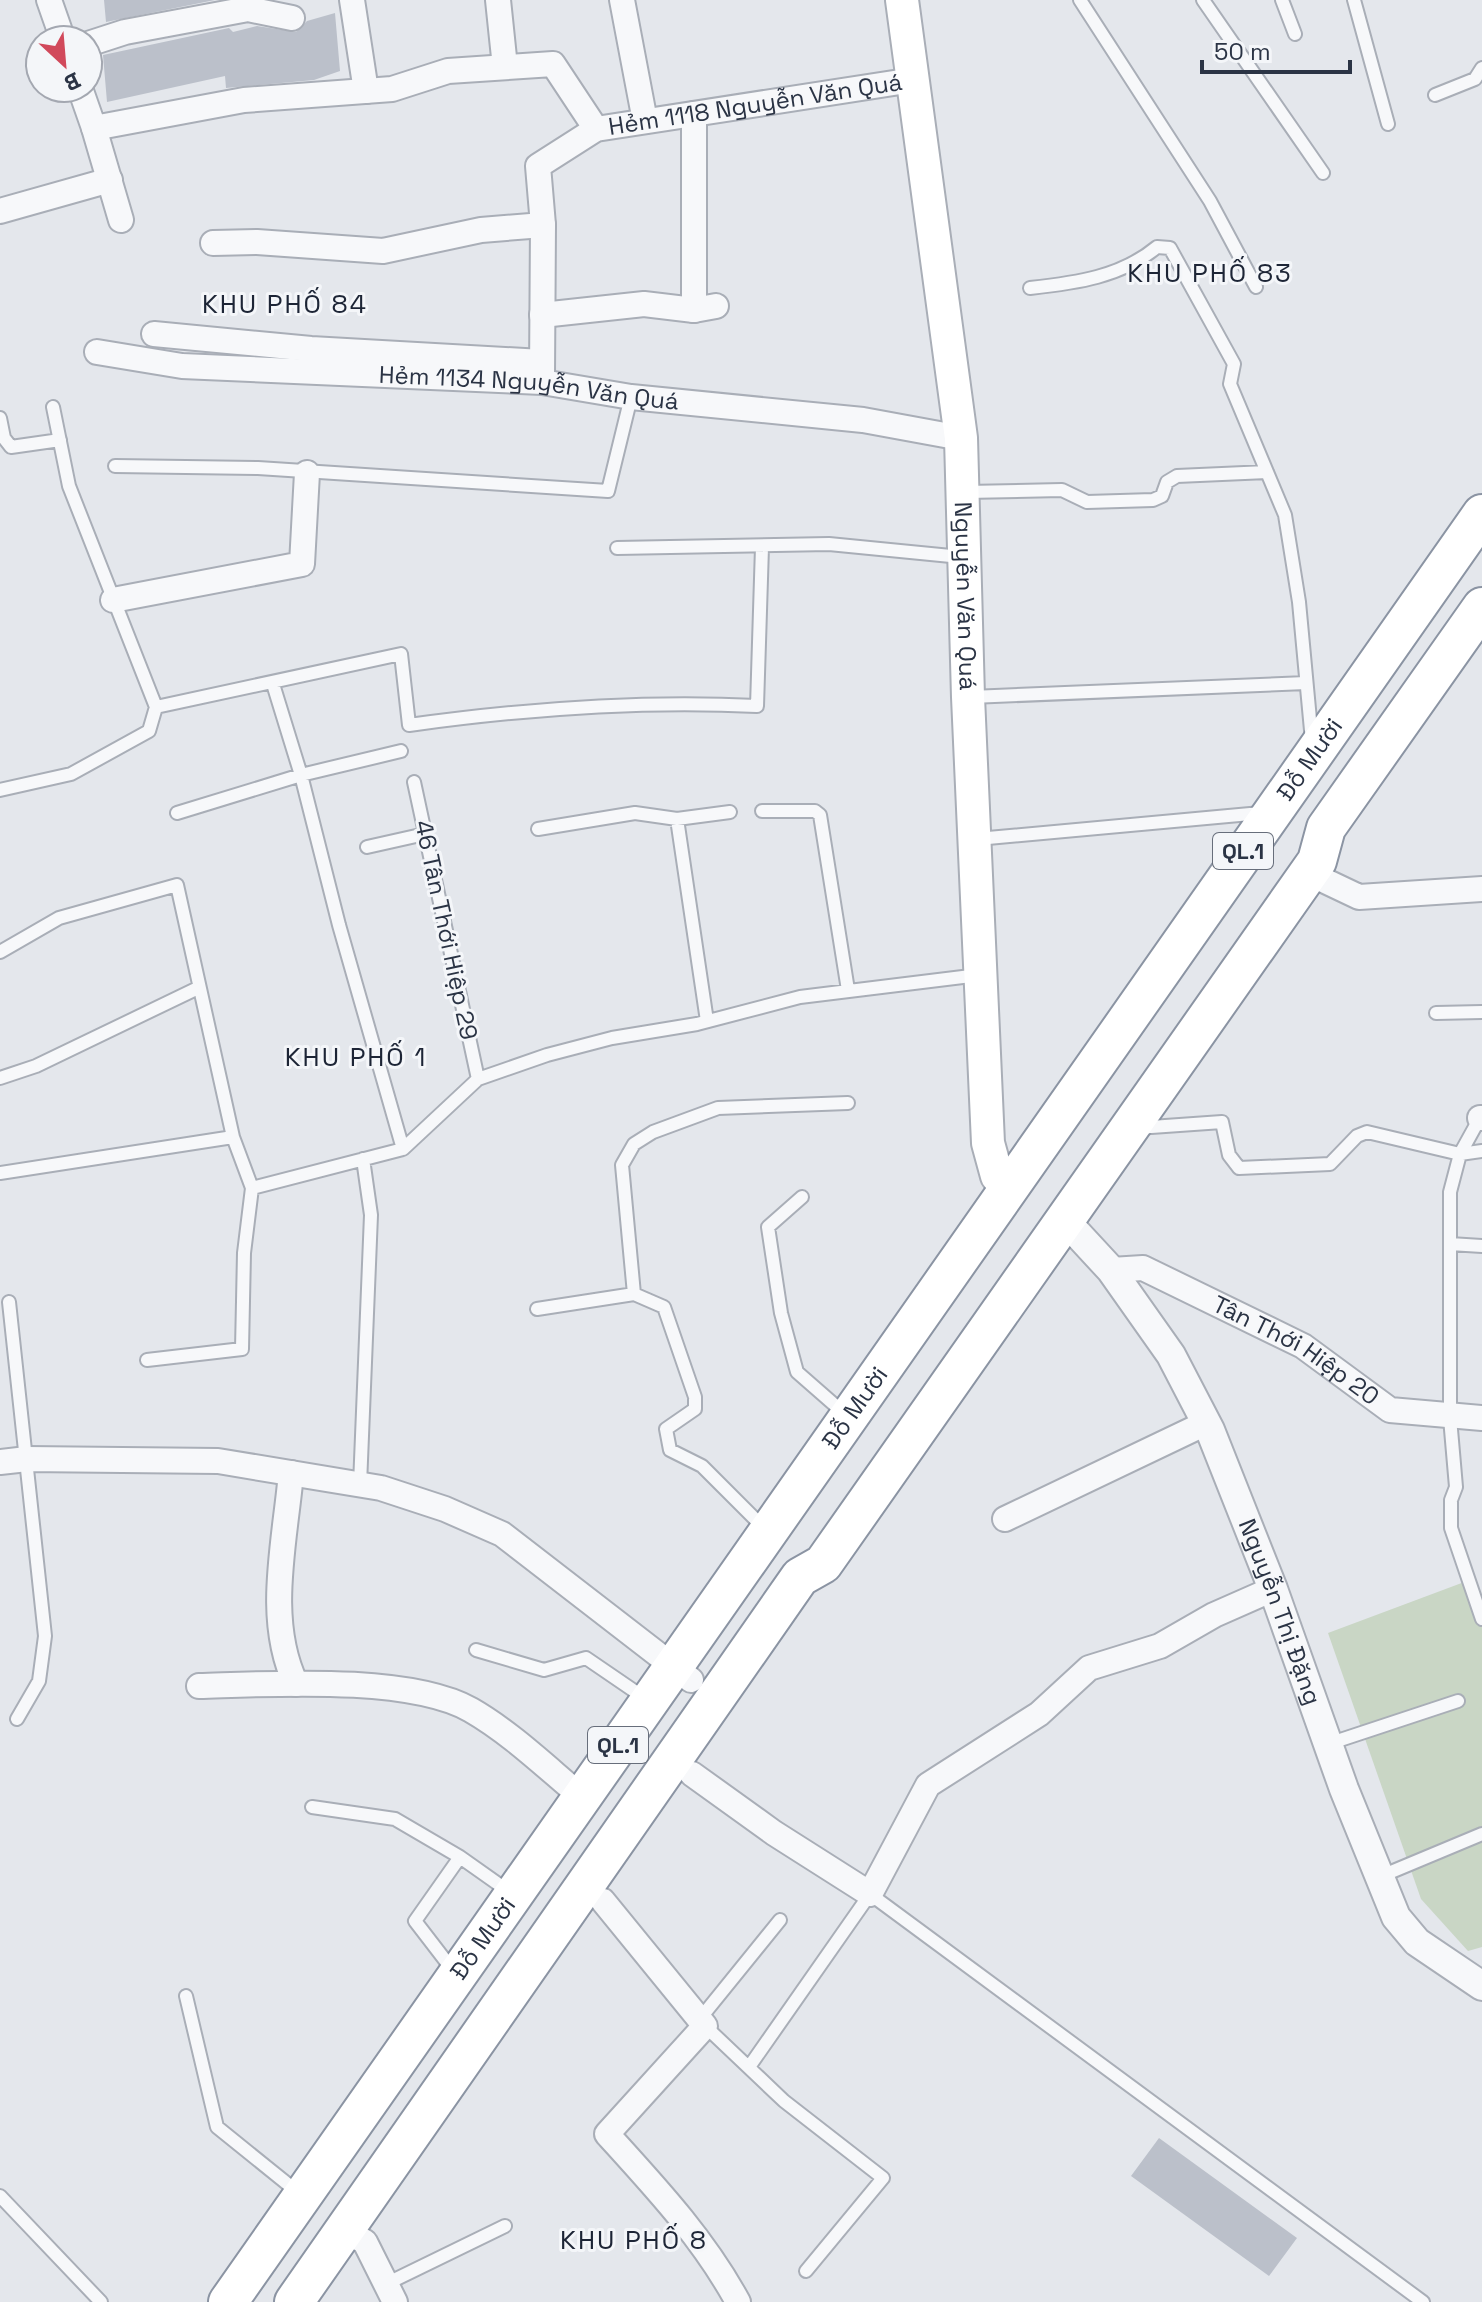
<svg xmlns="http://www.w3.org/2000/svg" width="1482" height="2302" viewBox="0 0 1482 2302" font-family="'Space Grotesk',sans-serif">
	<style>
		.green { fill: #c9d6c5 }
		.building { fill: #bbc0ca }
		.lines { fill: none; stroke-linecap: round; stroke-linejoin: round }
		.service-casing { stroke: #a9aeb7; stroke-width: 16 }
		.minor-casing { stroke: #a9aeb7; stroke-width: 28 }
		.tertiary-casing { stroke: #a9aeb7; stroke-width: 32 }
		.secondary-casing { stroke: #a9aeb7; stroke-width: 36 }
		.trunk-casing { stroke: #8b94a3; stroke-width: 42 }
		.service { stroke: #f7f8fa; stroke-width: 12 }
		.minor { stroke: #f7f8fa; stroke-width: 24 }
		.tertiary { stroke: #f7f8fa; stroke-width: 28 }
		.secondary { stroke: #fff; stroke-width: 32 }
		.trunk { stroke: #fff; stroke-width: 38 }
		.labels { text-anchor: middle; stroke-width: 6; stroke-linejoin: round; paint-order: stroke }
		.shield { fill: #f4f6f9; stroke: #676e7b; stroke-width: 2 }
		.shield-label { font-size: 22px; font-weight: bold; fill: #2b3445 }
		.street-label { font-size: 24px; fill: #2b3445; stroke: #f4f6f9 }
		.neighbourhood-label { font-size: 26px; letter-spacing: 2px; fill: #1d2536; stroke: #f4f6f9 }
	</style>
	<rect width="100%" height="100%" fill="#e4e7ec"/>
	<path class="green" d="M1475 1578 1482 1599V1947L1468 1951 1421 1899 1328 1633Z"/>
	<path class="building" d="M104 0H215L106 22Z
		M335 13 340 71 314 80 226 88 225 76 107 102 103 55 229 28 233 32 257 26 296 32 307 21Z
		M1159 2138 1297 2238 1269 2276 1131 2176Z"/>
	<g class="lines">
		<g class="service-casing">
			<path id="service" d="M1080 0 1210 201 1256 287
				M1203 0 1323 173
				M1282 0 1295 34
				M1354 0 1388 124
				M1435 95 1475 79 1482 68
				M1030 288C1076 283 1121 277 1157 247L1170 248 1234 364 1230 384 1285 515 1299 602 1312 741
				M53 407 69 486 156 707 401 654 409 725C524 709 641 700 757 706L762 547
				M0 418 4 438 11 447 60 440
				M115 466 258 468 608 491 631 397
				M966 492 1062 490 1087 502 1153 500 1162 496 1167 482 1177 476 1267 472
				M617 548 829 544 961 557
				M971 697 1306 683
				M414 782 478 1079
				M0 790 71 774 149 731 156 707
				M762 811H815L820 815 848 990
				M177 813 301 775 401 751
				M677 819 707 1021
				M538 829 635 813 677 819 730 812
				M977 839 1261 813
				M367 847 425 834
				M0 952 59 918 177 885 233 1137 252 1188 403 1149 339 925 301 775 273 684
				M1436 1013 1482 1012
				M0 1078 36 1066 198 988
				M1481 1116 1460 1154 1450 1192V1418L1456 1487 1451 1500V1528L1482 1619
				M1137 1128 1222 1122 1229 1155 1239 1168 1330 1164 1357 1136 1367 1132 1460 1154 1482 1151
				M403 1149 478 1079 547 1055 612 1038 697 1024 800 997 979 975
				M0 1173 233 1137
				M802 1197 768 1227 781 1313 797 1372 845 1414
				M1450 1244 1482 1246
				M9 1302 45 1636 39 1681 17 1719
				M537 1309 634 1294
				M147 1360 242 1349 244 1253 252 1188
				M360 1485 371 1215 363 1159
				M765 1529 702 1466 670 1450 666 1429 695 1409V1397L664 1307 634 1294 622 1165 634 1144 653 1132 718 1108 848 1103
				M476 1650 544 1670 586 1658 646 1699
				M1328 1744 1458 1701
				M312 1807 395 1819 460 1857
				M1379 1877 1482 1834
				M455 1973 415 1921 460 1857 511 1893
				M186 1996 217 2127 300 2194
				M699 2020 780 1920
				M705 2026 784 2101 883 2178 806 2271
				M749 2067 870 1894 1423 2302
				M0 2196 101 2302
				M386 2284 505 2226"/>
		</g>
		<g class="minor-casing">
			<g id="minor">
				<path d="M49 0 63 40"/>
				<path d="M352 0 366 91"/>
				<path d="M498 0 505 67"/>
				<path d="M622 0 645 121"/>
				<path d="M88 44 125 32 248 9 292 18"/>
				<path d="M80 88 94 128 244 100 392 89 448 71 553 64 596 129"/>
				<path d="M694 114V310"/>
				<path d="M94 128 121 220"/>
				<path d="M0 211 110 180"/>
				<path id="s1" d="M213 243 257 242 383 251 481 230 543 225 538 166 596 129 913 80"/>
				<path d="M542 315 644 304 694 310 716 306"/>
				<path d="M154 334 311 349 542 362"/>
				<path id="s2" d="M97 352 182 366 542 382 631 397 863 420 961 438"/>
				<path d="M542 375 543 225"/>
				<path d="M113 600 302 564 307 473"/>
				<path d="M1319 878 1359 897 1482 889"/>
				<path d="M1480 1118H1482"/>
				<path id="s3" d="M1111 1270 1143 1268 1303 1346 1390 1410 1482 1418"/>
				<path d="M0 1462 27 1459 218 1461 381 1488 445 1509 502 1534 691 1680"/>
				<path d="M291 1473C285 1542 265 1620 296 1684"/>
				<path d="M1005 1519 1206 1423"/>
				<path d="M199 1686C270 1684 409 1675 471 1710 511 1733 547 1768 582 1797"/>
				<path d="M692 1774 774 1833 870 1894 928 1785 1039 1714 1089 1668 1160 1646 1214 1615 1273 1589"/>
				<path d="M603 1901 705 2026 607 2134C656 2188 703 2238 738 2302"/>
				<path d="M345 2230 365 2242 395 2302"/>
			</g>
		</g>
		<g class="tertiary-casing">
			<g id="tertiary">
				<path id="s4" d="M1074 1230 1111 1270 1171 1355 1210 1430 1273 1589 1344 1789 1396 1917 1417 1942 1482 1986"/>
			</g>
		</g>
		<g class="secondary-casing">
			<g id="secondary">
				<path id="s5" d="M902 0 961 438 968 697 988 1143 997 1176 1009 1190"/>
			</g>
		</g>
		<g class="trunk-casing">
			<g id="trunk">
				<path id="s6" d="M228 2302 1482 514"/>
				<path d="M294 2302 800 1577 823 1564 1317 861 1326 828 1482 607"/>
			</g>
		</g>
		<use href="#service" class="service"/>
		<use href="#minor" class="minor"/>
		<use href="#tertiary" class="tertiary"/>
		<use href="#secondary" class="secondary"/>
		<use href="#trunk" class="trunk"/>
	</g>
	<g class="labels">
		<g class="shield">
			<rect x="1213" y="833" width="60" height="36" rx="6"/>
			<rect x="588" y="1727" width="60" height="36" rx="6"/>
		</g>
		<g class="shield-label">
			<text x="1243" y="859">QL.1</text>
			<text x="618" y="1753">QL.1</text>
		</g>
		<g class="street-label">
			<text dy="8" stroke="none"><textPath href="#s1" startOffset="622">Hẻm 1118 Nguyễn Văn Quá</textPath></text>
			<text dy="8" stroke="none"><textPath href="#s2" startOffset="434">Hẻm 1134 Nguyễn Văn Quá</textPath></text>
			<text dy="8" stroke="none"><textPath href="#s5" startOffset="600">Nguyễn Văn Quá</textPath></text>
			<text dy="8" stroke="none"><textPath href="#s6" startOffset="1884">Đỗ Mười</textPath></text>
			<text transform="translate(446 930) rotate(78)" y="8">46 Tân Thới Hiệp 29</text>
			<text dy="8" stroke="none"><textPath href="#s3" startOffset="206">Tân Thới Hiệp 20</textPath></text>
			<text dy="8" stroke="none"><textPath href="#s6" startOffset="1092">Đỗ Mười</textPath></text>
			<text dy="8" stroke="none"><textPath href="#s4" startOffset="438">Nguyễn Thị Đặng</textPath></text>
			<text dy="8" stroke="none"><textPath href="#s6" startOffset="444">Đỗ Mười</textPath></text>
		</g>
		<g class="neighbourhood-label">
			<text x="1210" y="282">KHU PHỐ 83</text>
			<text x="285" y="313">KHU PHỐ 84</text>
			<text x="356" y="1066">KHU PHỐ 1</text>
			<text x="634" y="2249">KHU PHỐ 8</text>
		</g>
	</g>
	<g transform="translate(64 64) rotate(154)"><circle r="38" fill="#f4f6f9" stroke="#a4a8b1" stroke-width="2"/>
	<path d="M0-6L14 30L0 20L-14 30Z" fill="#d1495b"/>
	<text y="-12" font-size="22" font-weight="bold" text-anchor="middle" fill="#2b3445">B</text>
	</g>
	<path d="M1202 60v12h148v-12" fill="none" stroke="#2b3445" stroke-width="4"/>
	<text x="1214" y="60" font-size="24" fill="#2b3445" stroke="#f4f6f9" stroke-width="6" paint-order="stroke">50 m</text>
</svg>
